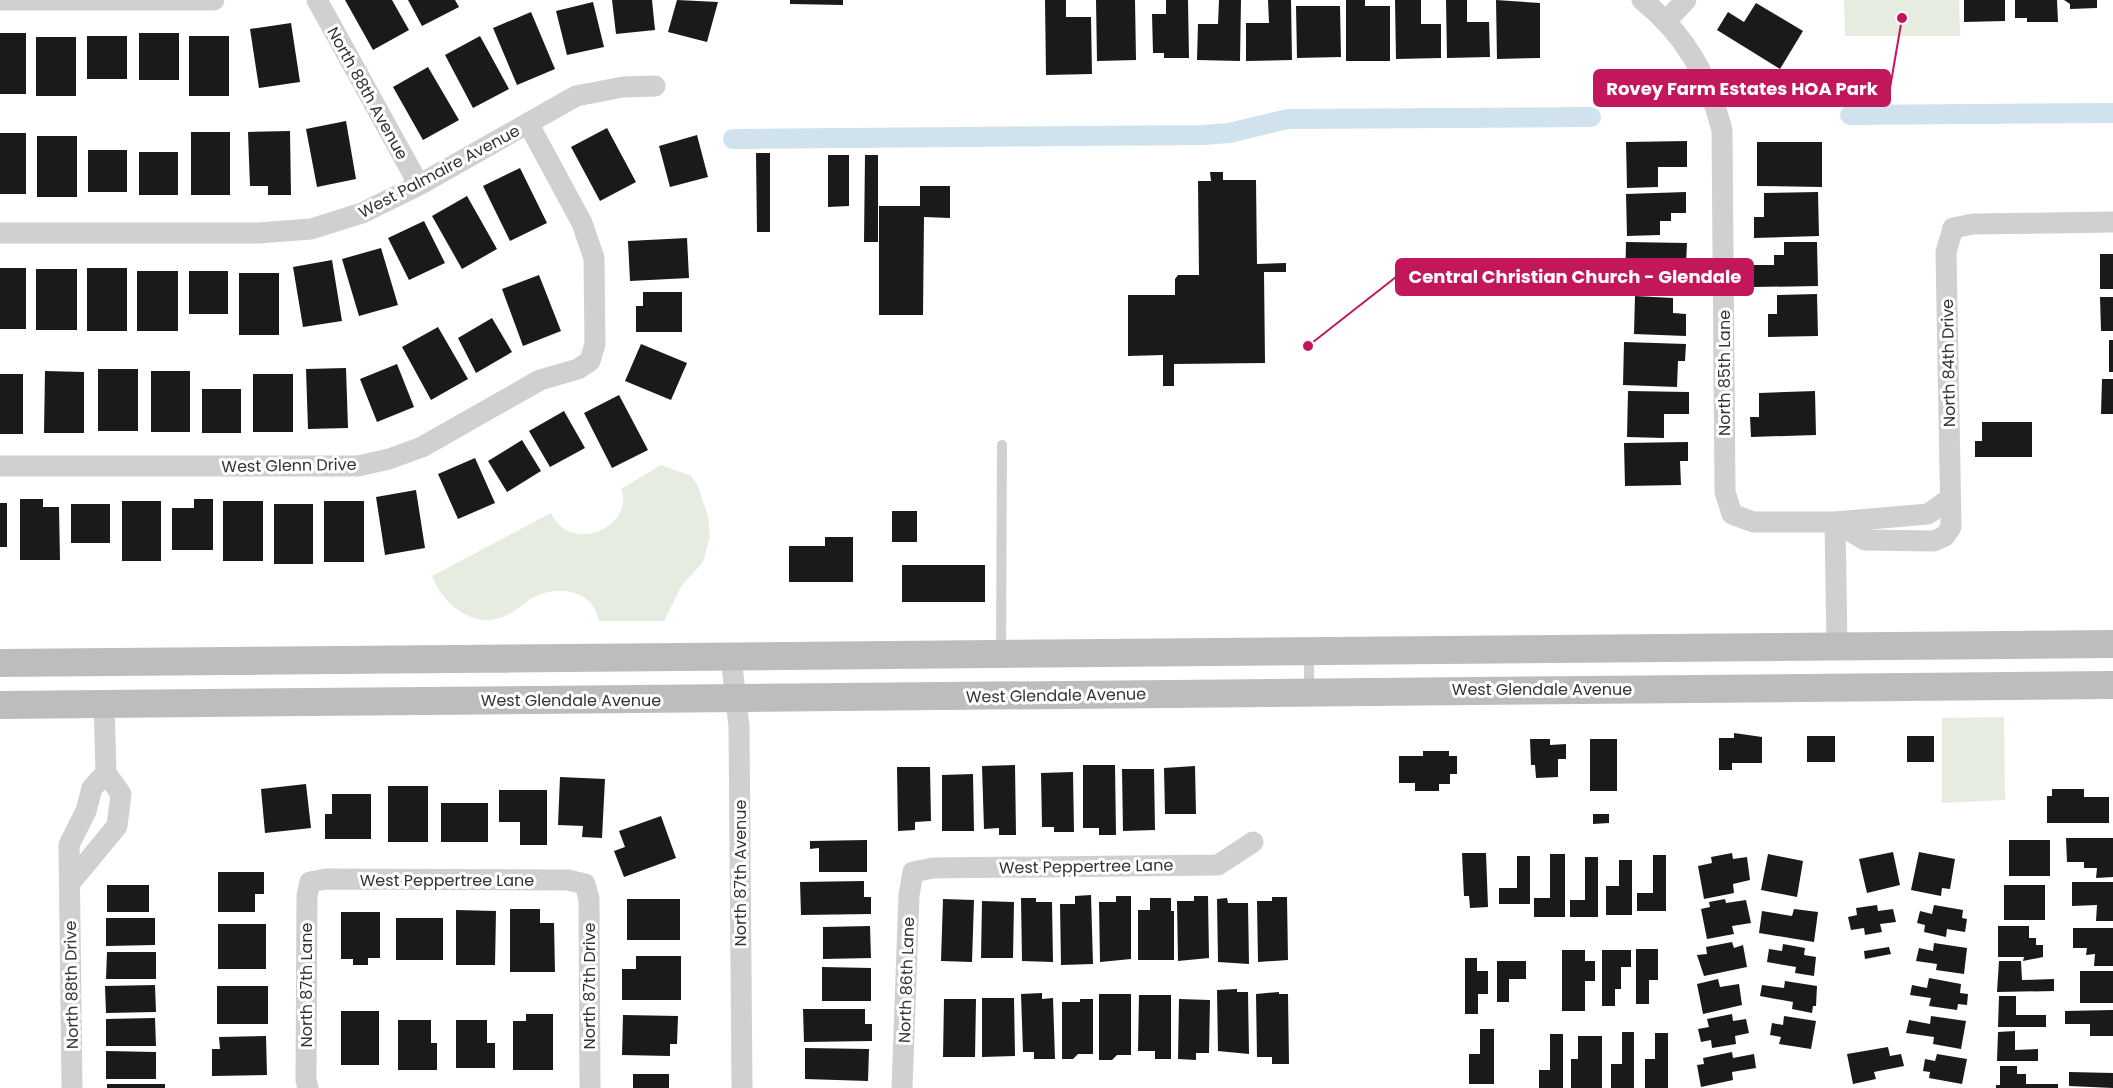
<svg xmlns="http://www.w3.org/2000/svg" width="2113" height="1088" viewBox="0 0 2113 1088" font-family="Poppins,sans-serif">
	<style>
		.green { fill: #e6ecdf }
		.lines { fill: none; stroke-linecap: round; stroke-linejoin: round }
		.canal { stroke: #cfe2ee; stroke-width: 20 }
		.building { fill: #1a1a1a }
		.lane { stroke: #d0d0d0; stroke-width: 10 }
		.street { stroke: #d0d0d0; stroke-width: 21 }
		.secondary { stroke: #bdbdbd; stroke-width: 28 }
		.labels { text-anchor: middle; stroke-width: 6; stroke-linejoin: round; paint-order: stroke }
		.street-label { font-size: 16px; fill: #333; stroke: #fff }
		.leader { fill: none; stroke: #c2185b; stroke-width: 2 }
		.callout-dot { fill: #c2185b; stroke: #fff; stroke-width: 2 }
		.callout { fill: #c2185b; stroke: #c2185b; stroke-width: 2 }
		.callout-label { font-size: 18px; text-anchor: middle; font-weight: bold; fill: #fff }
	</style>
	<rect width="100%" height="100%" fill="#fff"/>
	<path class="green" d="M1844 0H1959L1960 36H1845Z
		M661 465 691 476 697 484 708 516 710 536 703 562 682 585 664 621H599C594 592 562 584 536 596 525 601 517 611 505 616 473 630 443 604 432 576L551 513C570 556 636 526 621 489Z
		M2004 717 2005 800 1942 803V718Z"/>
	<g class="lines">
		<path class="canal" d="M1850 115 2113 113
			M733 139 1203 135 1229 133 1288 119 1591 117"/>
	</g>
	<path class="building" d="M345 0H392L409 30 373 50Z
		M408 0H455L459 7 422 26Z
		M612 0H652L655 30 616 34Z
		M677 0 718 2 707 42 668 32Z
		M790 0H843V5L790 4Z
		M1045 0H1066V17H1091L1092 74 1046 75Z
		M1096 0H1135L1136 60 1097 61Z
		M1166 0H1188L1189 58H1164V53H1153L1152 14H1166Z
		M1219 0H1241L1240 61 1197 60 1198 24H1218Z
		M1268 0H1291L1292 60 1246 61V23H1269Z
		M1346 0H1365V6H1390V61H1346Z
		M1395 0H1421V24H1441V58L1396 59Z
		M1446 0H1467V22H1489L1490 57 1447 58Z
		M1496 0 1540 3V58L1497 59Z
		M1964 0H2005V21L1964 22Z
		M2015 0H2057L2058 22H2027V18H2015Z
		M2064 0H2097V8L2070 9V4Z
		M593 2 604 47 567 55 556 11Z
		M1756 3 1803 31 1780 69 1717 30 1728 12 1744 22Z
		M1296 6H1340L1341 57 1297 58Z
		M531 12 555 69 517 85 493 28Z
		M291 23 300 82 259 88 250 29Z
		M0 33H26V94H0Z
		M139 33H179V80H139Z
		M87 36H127V79H87Z
		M189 36H229V96H189Z
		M480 36 509 89 473 108 445 55Z
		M36 37H76V96H36Z
		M428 67 459 120 423 140 393 87Z
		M346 121 356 179 317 187 306 129Z
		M607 128 636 182 600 201 571 147Z
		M290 131 291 195H268V186H250L248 132Z
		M191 132H230V195H191Z
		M0 133H26V194H0Z
		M697 135 708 177 670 187 659 146Z
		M37 136H77V197H37Z
		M1687 141V167H1658V187L1627 188 1626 142Z
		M1757 142H1822V187L1757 186Z
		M88 150H127V192H88Z
		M139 152H178V195H139Z
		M756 153H770V232H757Z
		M828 155H849V206L828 207Z
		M865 155H878V242H864Z
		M520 168 547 223 510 241 483 186Z
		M1210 172H1223V180H1256L1257 264 1286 263V272H1264L1265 363 1174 364V386H1163V355L1128 356V295H1175V279L1178 275H1199L1198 181H1211Z
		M920 186H950V218L924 217 923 315H879V206H920Z
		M1686 192V213H1671V221H1660V235L1627 236 1626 194Z
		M1818 192 1819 236 1754 238V217H1764V193Z
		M467 196 497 249 462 269 432 216Z
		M424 221 445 263 409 280 388 238Z
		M687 238 689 278 630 281 628 241Z
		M1626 242 1687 243 1686 264H1666V277L1657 276 1656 287 1625 286Z
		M1784 242H1817L1818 286 1754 287V265H1774V255H1784Z
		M381 248 398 305 359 316 342 259Z
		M2100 254H2113V289H2100Z
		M332 260 342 321 303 327 293 267Z
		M0 268H26V329H0Z
		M87 268H127V331H87Z
		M36 269H77V330H36Z
		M137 271H178V331H137Z
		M189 271H228V314H189Z
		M239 273H279V335H239Z
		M539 275 561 331 523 346 502 289Z
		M643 292H682V332H636V306H643Z
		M1817 294 1818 336 1768 337V314H1777V295Z
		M1635 296 1673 298V313L1686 314V336L1634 334Z
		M2100 297H2113V331H2101Z
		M492 318 512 352 476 373 458 338Z
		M438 327 468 379 431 400 402 347Z
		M2109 340H2113V372H2109Z
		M1624 342 1686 344 1685 361H1678L1677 387 1623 385Z
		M641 344 687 363 671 400 625 381Z
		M397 364 414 407 377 422 360 379Z
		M346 368 348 428 308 429 306 369Z
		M98 369H138V431H98Z
		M45 371 84 372V433H44Z
		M151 371H190V432H151Z
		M0 374H23V434H0Z
		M253 374H293V432H253Z
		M2102 379H2113V414H2101Z
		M202 389H241V433H202Z
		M1628 391 1689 392V414H1664V438L1627 437Z
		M1815 391 1816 435 1751 437 1750 417H1759V393Z
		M619 395 648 450 612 468 584 413Z
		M564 411 585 448 550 467 529 431Z
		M1982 422H2032V457H1975V441H1982Z
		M522 440 541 471 507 492 488 461Z
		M1688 442V461H1680L1681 485 1625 486 1624 443Z
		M475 458 495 503 458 519 438 474Z
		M416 490 425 548 385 555 376 497Z
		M20 499H43V507H59L60 560H20Z
		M194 499H213V550H172V508H194Z
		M122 501H161V561H122Z
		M223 501H263V561H223Z
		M324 501H364V562H324Z
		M0 503H7V547H0Z
		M71 504H110V543H71Z
		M274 504H313V564H274Z
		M892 511H917V542H892Z
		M825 537H853V582H789V546H825Z
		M902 565H985V602H902Z
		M1734 733 1762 737V763H1732V770H1719V738H1734Z
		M1807 736H1835V762H1807Z
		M1907 736H1934V762H1907Z
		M1530 739H1550V745L1566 744V759H1558V777L1536 778 1535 765H1531Z
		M1590 739H1617V791H1590Z
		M1423 751H1449V756H1457V774H1450V784H1439V791H1415V783H1399V756H1423Z
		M1015 765 1016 835H999V828L984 829 982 766Z
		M1083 765H1115L1116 835H1099V828H1083Z
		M1195 766 1196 814H1165L1164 768Z
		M897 767H930L931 821 915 822V830L898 831Z
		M1122 769H1154L1155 830 1123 831Z
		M1073 772 1074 832H1054V827H1042L1041 773Z
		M973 774 974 831H942V775Z
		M560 777 605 779 602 838 582 837 583 826 558 825Z
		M306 784 311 828 265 833 261 789Z
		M388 786H428V842H388Z
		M2052 789H2084V797H2109V823H2047V796H2052Z
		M499 790H547V845H520V822H499Z
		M332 794H371V839H325V814H332Z
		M441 803H488V842H441Z
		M1593 814H1609V823L1593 824Z
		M661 816 676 858 624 877 614 851 625 847 619 831Z
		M2066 838H2113V877L2096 878 2097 868H2084V862H2067Z
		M867 840V872H819V848L810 849V841Z
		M2009 840H2050V876H2009Z
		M1893 852 1900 885 1867 893 1859 859Z
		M1919 852 1955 859 1950 889 1942 888 1941 896 1911 890Z
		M1462 853H1486L1488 907 1470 908 1469 896H1464Z
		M1732 853 1733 859 1747 857 1750 880 1733 884 1734 893 1704 899 1698 866 1712 863 1711 857Z
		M1550 854H1565V917H1534V898H1550Z
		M1768 854 1803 861 1797 897 1761 890Z
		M1653 855H1666V911H1637V893H1653Z
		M1517 856H1530V904H1499V888H1517Z
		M1585 857H1598V917H1570V900H1585Z
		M1619 860H1632V915H1606V886H1619Z
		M218 872H264V894H255V912H218Z
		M864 881V897H871V914L801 915 800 882Z
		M2072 882H2113V921H2096L2097 905 2072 906Z
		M107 885H149V912H107Z
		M2004 885H2045V920H2004Z
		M1091 895 1093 964 1061 965 1060 904H1075V896Z
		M1116 896H1131V959L1100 962 1099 902H1116Z
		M1194 896H1208L1209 958 1178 961 1177 901H1194Z
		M1272 897H1287L1288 960 1258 962 1257 901H1272Z
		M1021 898H1036V902H1052L1053 962 1022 961Z
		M1150 898H1171V911H1174V960H1138V910H1150Z
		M1227 898 1228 903H1248L1249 964 1218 962 1217 899Z
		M627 899H680V940H627Z
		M943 899 974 900 972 962 941 961Z
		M1725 899 1726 903 1746 900 1751 923 1732 926 1734 934 1707 939 1701 909 1710 907 1709 902Z
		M982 901 1014 902 1013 958H981Z
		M1877 905 1878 911 1893 909 1896 922 1880 924 1882 932 1865 935 1864 928 1851 930 1848 917 1857 915 1856 908Z
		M1934 905 1963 910 1962 918 1967 919 1965 932 1947 929 1946 937 1924 932 1925 925 1917 923 1920 911 1932 914Z
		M510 909H540V923H554L555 972H510Z
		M1794 909 1818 912 1814 942 1759 933 1762 911 1792 916Z
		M456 910 496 911 495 965H456Z
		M341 912H380V958H368V965H353V959H341Z
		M106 918H155V945L106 946Z
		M396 918H443V960H396Z
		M218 924H266V969H218Z
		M870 926 871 958 823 959V927Z
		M1998 926H2029V938H2036V945H2043V957L2023 961 2024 957H1998Z
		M2073 928H2113V966H2094L2095 954 2086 955 2087 948H2073Z
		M1732 942 1734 948 1743 945 1747 967 1704 976 1697 955 1707 954 1706 947Z
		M1934 943 1967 948 1964 974 1936 970 1937 964 1916 961 1919 948 1933 951Z
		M1783 944 1805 948 1804 955 1816 957 1814 976 1795 973 1796 967 1767 962 1769 949 1782 951Z
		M1889 947 1891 954 1865 959 1864 951Z
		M1636 949H1658V980H1649V1004H1636Z
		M1562 950H1585V961H1595V981H1585V1011H1562Z
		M1602 950H1631V967H1621V989H1615V1006H1602Z
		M107 952H156V979H106Z
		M636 956H681V1000H622V969H636Z
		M1465 958H1477V971H1488V994H1478V1014H1465Z
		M1497 961H1526V979H1509V1002H1497Z
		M1999 961H2021L2022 980 2054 979V991L1997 992Z
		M822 967 871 968V1001H822Z
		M2080 971H2113V1003H2080Z
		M1929 978 1961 984 1960 993 1968 994 1967 1005 1958 1004 1957 1010 1929 1006 1931 998 1910 995 1912 985 1927 988Z
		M1718 979 1720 987 1739 984 1742 1005 1703 1014 1697 984Z
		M1785 981 1817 986 1816 1006H1813L1812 1013 1792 1009 1793 1002 1760 996 1762 985 1784 988Z
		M155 985 156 1012 106 1013 105 986Z
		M217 986H268V1024H217Z
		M1237 989V992H1248L1249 1054 1218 1051 1217 990Z
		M1279 992V994H1288L1289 1064H1272V1057H1257L1256 994Z
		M1042 993V999L1053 998 1055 1059H1034V1052H1023L1021 994Z
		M1099 994H1131V1055H1117L1112 1060H1099Z
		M1139 995H1171V1059H1155V1051H1138Z
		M1999 996H2016V1015H2046V1027H1998Z
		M982 998H1014L1015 1056 982 1057Z
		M944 999H976L975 1057H943Z
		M1080 999H1093V1054H1078L1073 1059H1062V1002H1080Z
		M1179 999 1210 1000 1209 1053H1196V1060L1178 1059Z
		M803 1009H865V1024H872V1041L804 1042Z
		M2113 1010V1036H2090V1024H2065V1011Z
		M341 1011H379V1065H341Z
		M526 1014H553V1070H513V1021H526Z
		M1732 1014 1733 1021 1746 1019 1749 1033 1735 1036 1736 1044 1712 1048 1711 1040 1701 1042 1698 1029 1709 1027 1707 1019Z
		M623 1015 678 1016 677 1044H670V1056L622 1055Z
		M1784 1016 1816 1021 1811 1049 1779 1044 1781 1037 1770 1035 1772 1023 1783 1025Z
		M1931 1016 1966 1021 1961 1049 1933 1044 1934 1037 1906 1033 1909 1020 1930 1024Z
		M155 1018 156 1046H106V1019Z
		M398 1020H431V1043H437V1070H398Z
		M456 1020H487V1043H495V1068H456Z
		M1480 1029H1494V1084H1469V1054H1480Z
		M2015 1031V1050L2038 1049V1061H1997L1998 1032Z
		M1622 1032H1634V1088H1611V1064H1622Z
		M1655 1033H1668V1088H1645V1059H1655Z
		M1550 1034H1563V1088H1539V1070H1550Z
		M266 1036 267 1075 212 1076V1049H220L219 1037Z
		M1578 1036H1602V1088H1571V1059H1578Z
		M1888 1047 1890 1056 1901 1054 1904 1066 1874 1072 1876 1079 1853 1084 1847 1054Z
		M805 1048 869 1049 868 1081 805 1079Z
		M106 1051 156 1052V1079H106Z
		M1732 1052 1733 1058 1754 1054 1756 1068 1732 1072 1733 1080 1701 1087 1697 1065 1704 1064 1703 1058Z
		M1937 1054 1967 1059 1962 1084 1929 1078 1930 1072 1923 1071 1925 1059 1935 1061Z
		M2000 1066H2017V1074H2026V1084H2058V1088H1996V1085H2000Z
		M2069 1072 2113 1073V1088L2069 1086Z
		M633 1074H669V1088H633Z
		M107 1084H165V1088H107Z"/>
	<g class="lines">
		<path class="lane" d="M1309 653V691
			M1001 654 1002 445"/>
		<path class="street" d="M0 0H214
			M317 0 419 185
			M1642 0C1686 35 1708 76 1722 130L1725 492 1732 514 1753 522H1835L1928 514 1949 499
			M1667 20 1686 0
			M0 233H258L311 229 362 213 419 185 576 96 623 87 655 86
			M0 466H358L389 459 422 447 540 380 578 369 590 361 595 344 594 258 582 223 528 123
			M1835 522 1865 540 1934 541 1945 536 1951 527 1946 252 1953 228 1973 224 2113 222
			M1835 522 1837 646
			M731 658 739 726 742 1088
			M70 883 117 826 121 794 106 773 104 703
			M72 1088 69 845 86 811 92 788 106 773
			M308 1088 306 1080 307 896 310 882 326 879 568 880 585 884 589 899 590 1088
			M902 1088 909 895 913 872 933 868 1218 865 1253 842"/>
		<path class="secondary" d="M0 663 2113 644
			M0 705 2113 685"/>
	</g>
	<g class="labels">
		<g class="street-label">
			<text transform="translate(368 93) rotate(61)" y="6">North 88th Avenue</text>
			<text transform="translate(439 171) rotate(-28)" y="6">West Palmaire Avenue</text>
			<text transform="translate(1948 363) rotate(-91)" y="6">North 84th Drive</text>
			<text transform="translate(1724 373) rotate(-90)" y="6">North 85th Lane</text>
			<text transform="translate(289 465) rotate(-1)" y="6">West Glenn Drive</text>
			<text x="1542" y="695">West Glendale Avenue</text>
			<text transform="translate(1056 695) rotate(-1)" y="6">West Glendale Avenue</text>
			<text x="571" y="706">West Glendale Avenue</text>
			<text transform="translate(1086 866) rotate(-1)" y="6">West Peppertree Lane</text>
			<text transform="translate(740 873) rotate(-90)" y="6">North 87th Avenue</text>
			<text x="447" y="886">West Peppertree Lane</text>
			<text transform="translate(906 980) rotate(-88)" y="6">North 86th Lane</text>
			<text transform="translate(71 985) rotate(-91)" y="6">North 88th Drive</text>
			<text transform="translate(306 985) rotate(-90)" y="6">North 87th Lane</text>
			<text transform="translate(589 986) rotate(-90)" y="6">North 87th Drive</text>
		</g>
	</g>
	<path class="leader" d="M1902 18L1890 88M1308 346L1396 277"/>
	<g class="callout-dot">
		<circle cx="1902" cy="18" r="6"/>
		<circle cx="1308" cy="346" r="6"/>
	</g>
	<g class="callout">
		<rect x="1594" y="70" width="296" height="36" rx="6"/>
		<rect x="1396" y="259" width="357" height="36" rx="6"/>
	</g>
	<g class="callout-label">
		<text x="1742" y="95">Rovey Farm Estates HOA Park</text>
		<text x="1575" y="283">Central Christian Church - Glendale</text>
	</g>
</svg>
